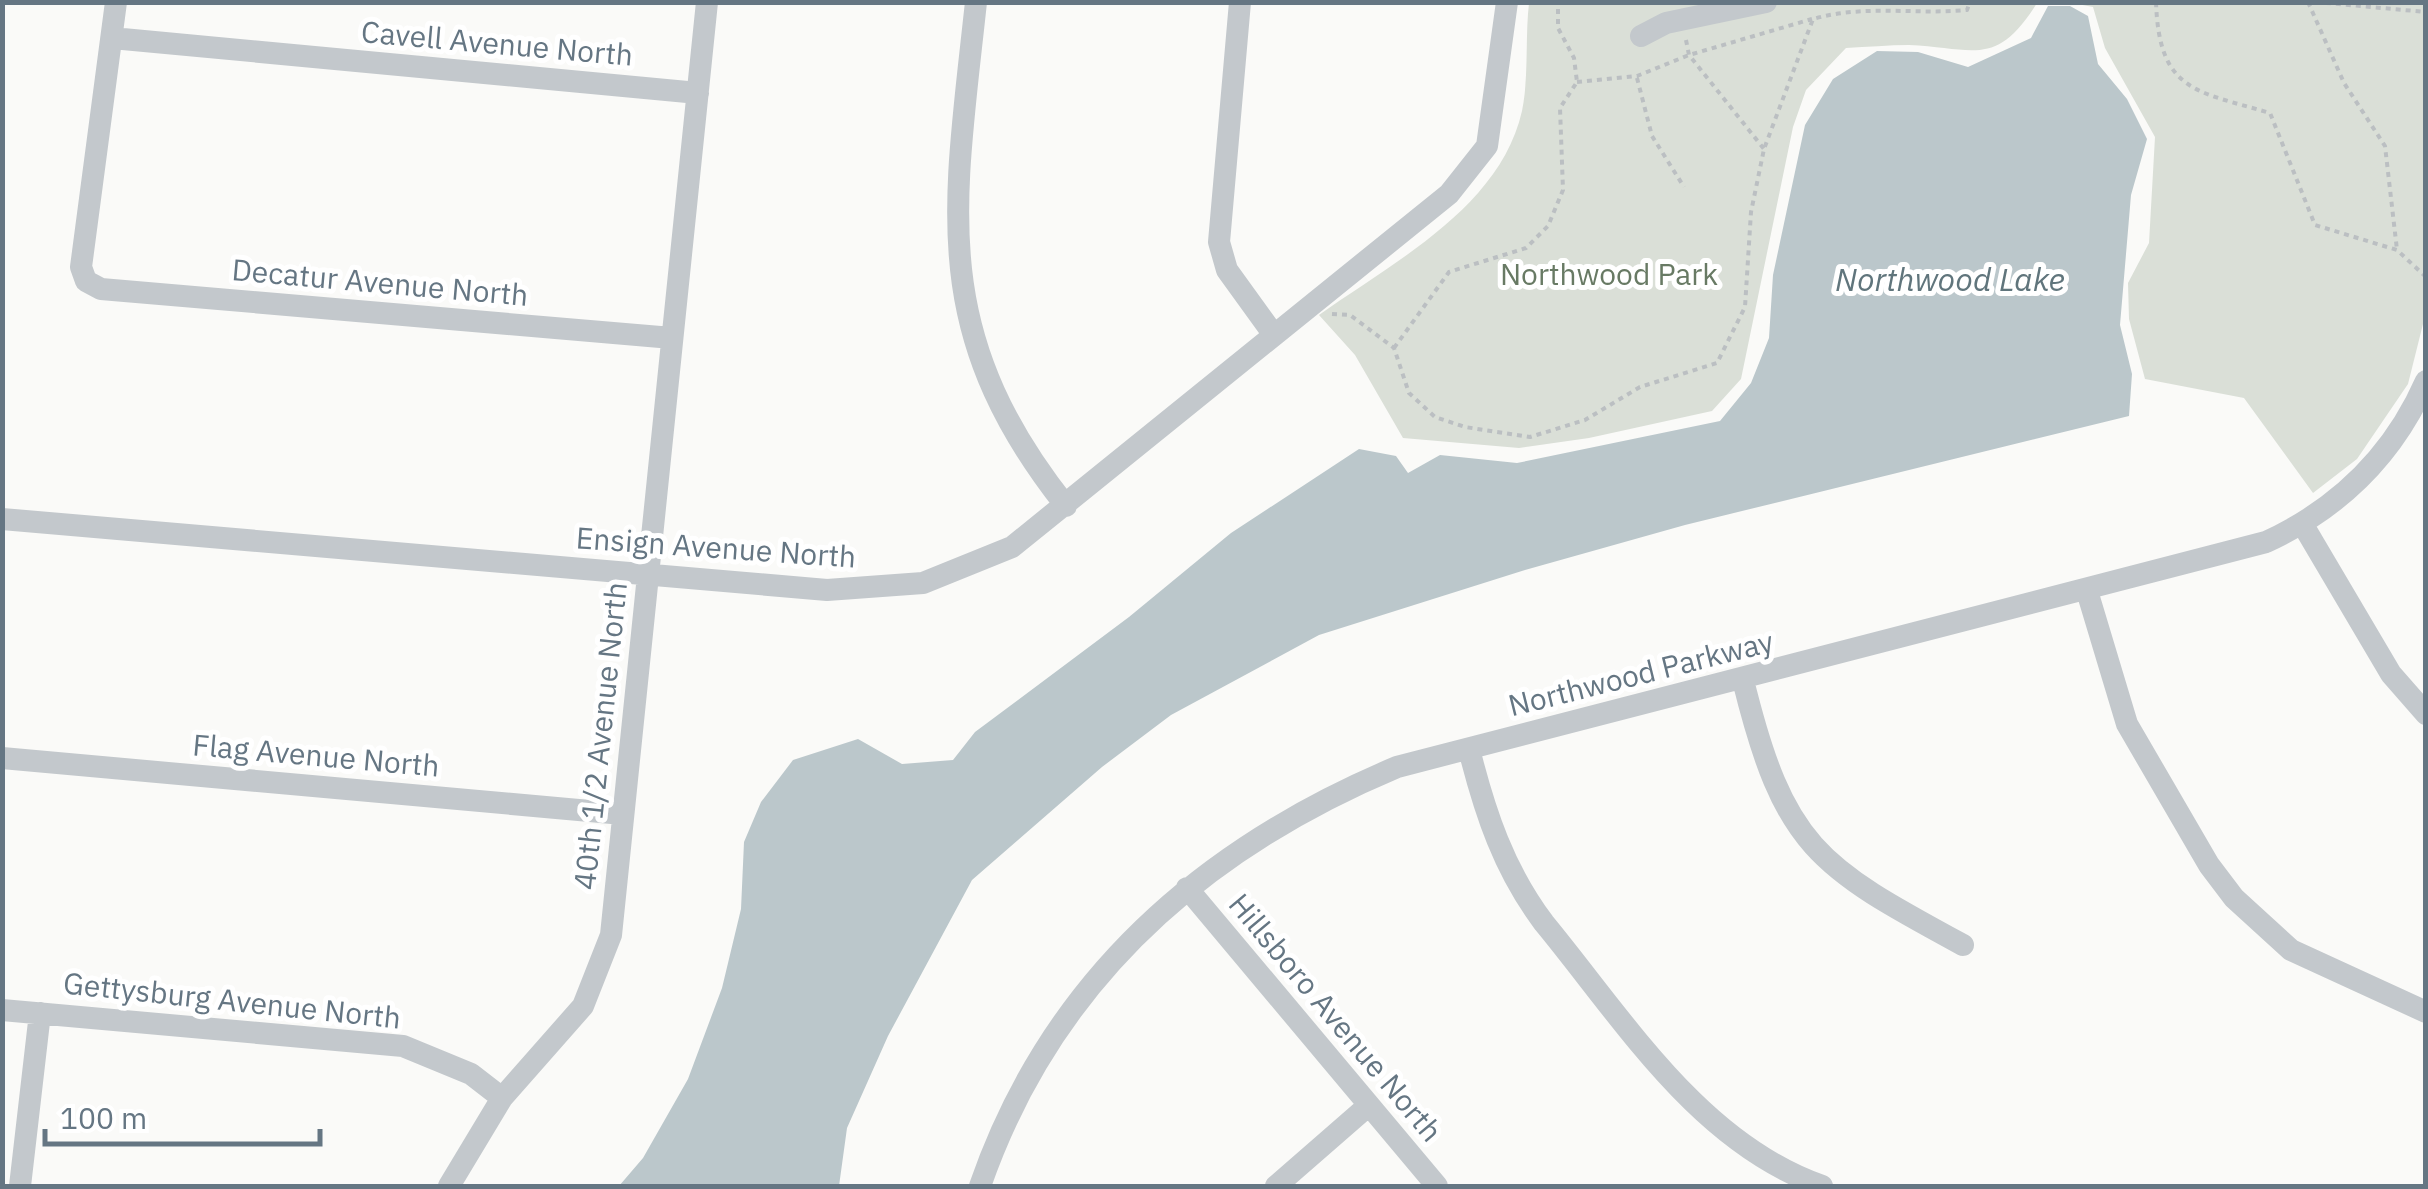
<svg xmlns="http://www.w3.org/2000/svg" width="2428" height="1189" viewBox="0 0 2428 1189" font-family="'IBM Plex Sans',sans-serif">
	<style>
		.green { fill: #dadfd7 }
		.water { fill: #bbc7cb }
		.lines { fill: none; stroke-linecap: round; stroke-linejoin: round }
		.path { stroke: #bbbfc2; stroke-width: 4; stroke-dasharray: 5 5; stroke-linecap: butt }
		.minor { stroke: #c3c8cc; stroke-width: 22 }
		.labels { text-anchor: middle; stroke-width: 10; stroke-linejoin: round; paint-order: stroke }
		.street-label { font-size: 30px; fill: #657683; stroke: #fff }
		.park-label { font-size: 30px; fill: #687a64; stroke: #fff }
		.water-label { font-size: 32px; font-style: italic; fill: #60757c; stroke: #fff }
	</style>
	<rect width="100%" height="100%" fill="#fafaf8"/>
	<path class="green" d="M1529 3H2037C1996 68 1975 48 1909 45 1889 45 1867 47 1846 48L1806 90 1793 127 1741 379 1712 411 1589 438 1519 448 1403 438 1355 355 1319 315C1393 262 1500 208 1522 111 1529 77 1525 37 1529 3Z
		M2072 3H2425L2424 320 2408 384 2357 459 2313 493 2244 398 2145 379 2129 319 2128 283 2149 243 2155 137 2105 48 2093 7Z"/>
	<path class="water" d="M2048 6H2070L2088 16 2098 64 2127 99 2147 139 2131 195 2120 325 2132 374 2129 416 1685 525 1525 570 1319 635 1171 715 1102 767 972 880 888 1036 847 1128 839 1186H619L643 1158 688 1079 722 988 741 909 744 842 761 802 793 760 858 739 902 764 953 760 975 732 1129 617 1231 533 1359 449 1396 456 1408 473 1440 455 1517 463 1720 421 1751 383 1769 338 1773 275 1805 125 1833 79 1877 51 1918 52 1968 67 2031 38Z"/>
	<g class="lines">
		<path class="path" d="M2156 2C2159 92 2196 91 2270 113L2315 225 2397 250 2426 277
			M2308 2 2344 83 2385 146 2397 250
			M2316 2 2426 12
			M1686 40 1689 55 1764 149
			M1637 78 1652 136 1684 187
			M1577 82 1637 76 1689 55 1812 19
			M1332 314 1350 315 1394 348 1409 393 1435 417 1465 427 1530 437 1585 420 1640 387 1717 363 1745 307 1751 212 1764 149 1813 19C1865 4 1915 15 1967 10L1970 2
			M1394 348 1449 272 1526 248 1548 226 1563 190 1560 108 1577 82 1574 58 1558 28V2"/>
		<path class="minor" d="M116 2 81 267 86 281 101 289 672 338
			M976 2C954 208 927 331 1066 506
			M1240 2 1219 242 1227 270 1274 335
			M1641 36 1666 23 1766 2
			M112 38 698 93
			M2 519 827 590 923 583 1012 547 1449 194 1487 146 1507 2
			M2303 525 2391 674 2426 714
			M2087 591 2127 724 2209 865 2234 898 2291 950 2426 1012
			M1743 680C1784 847 1817 866 1963 945
			M1469 749C1485 813 1504 870 1544 923 1624 1020 1699 1143 1822 1186
			M2 758 623 814
			M1187 888 1437 1186
			M2 1010 403 1046 471 1074 502 1098
			M20 1186 40 1013
			M449 1186 502 1098 583 1006 611 935 707 2
			M980 1186C1051 981 1201 849 1397 767L2266 542C2340 508 2393 456 2426 381
			M1276 1186 1369 1105"/>
	</g>
	<g class="labels">
		<g class="street-label">
			<text transform="translate(497 44) rotate(5)" y="10">Cavell Avenue North</text>
			<text transform="translate(380 283) rotate(5)" y="10">Decatur Avenue North</text>
			<text transform="translate(716 548) rotate(4)" y="10">Ensign Avenue North</text>
			<text transform="translate(1641 674) rotate(-14)" y="10">Northwood Parkway</text>
			<text transform="translate(601 736) rotate(-84)" y="10">40th 1/2 Avenue North</text>
			<text transform="translate(316 756) rotate(5)" y="10">Flag Avenue North</text>
			<text transform="translate(232 1001) rotate(6)" y="10">Gettysburg Avenue North</text>
			<text transform="translate(1335 1018) rotate(50)" y="10">Hillsboro Avenue North</text>
		</g>
		<g class="park-label">
			<text x="1609" y="285">Northwood Park</text>
		</g>
		<g class="water-label">
			<text x="1950" y="291">Northwood Lake</text>
		</g>
	</g>
	<rect width="2428" height="1189" fill="none" stroke="#657683" stroke-width="10"/>
	<path d="M45 1129v15h275v-15" fill="none" stroke="#657683" stroke-width="5"/>
	<text x="60" y="1129" font-size="30" fill="#657683" stroke="#ffffff" stroke-width="8" paint-order="stroke">100 m</text>
</svg>
